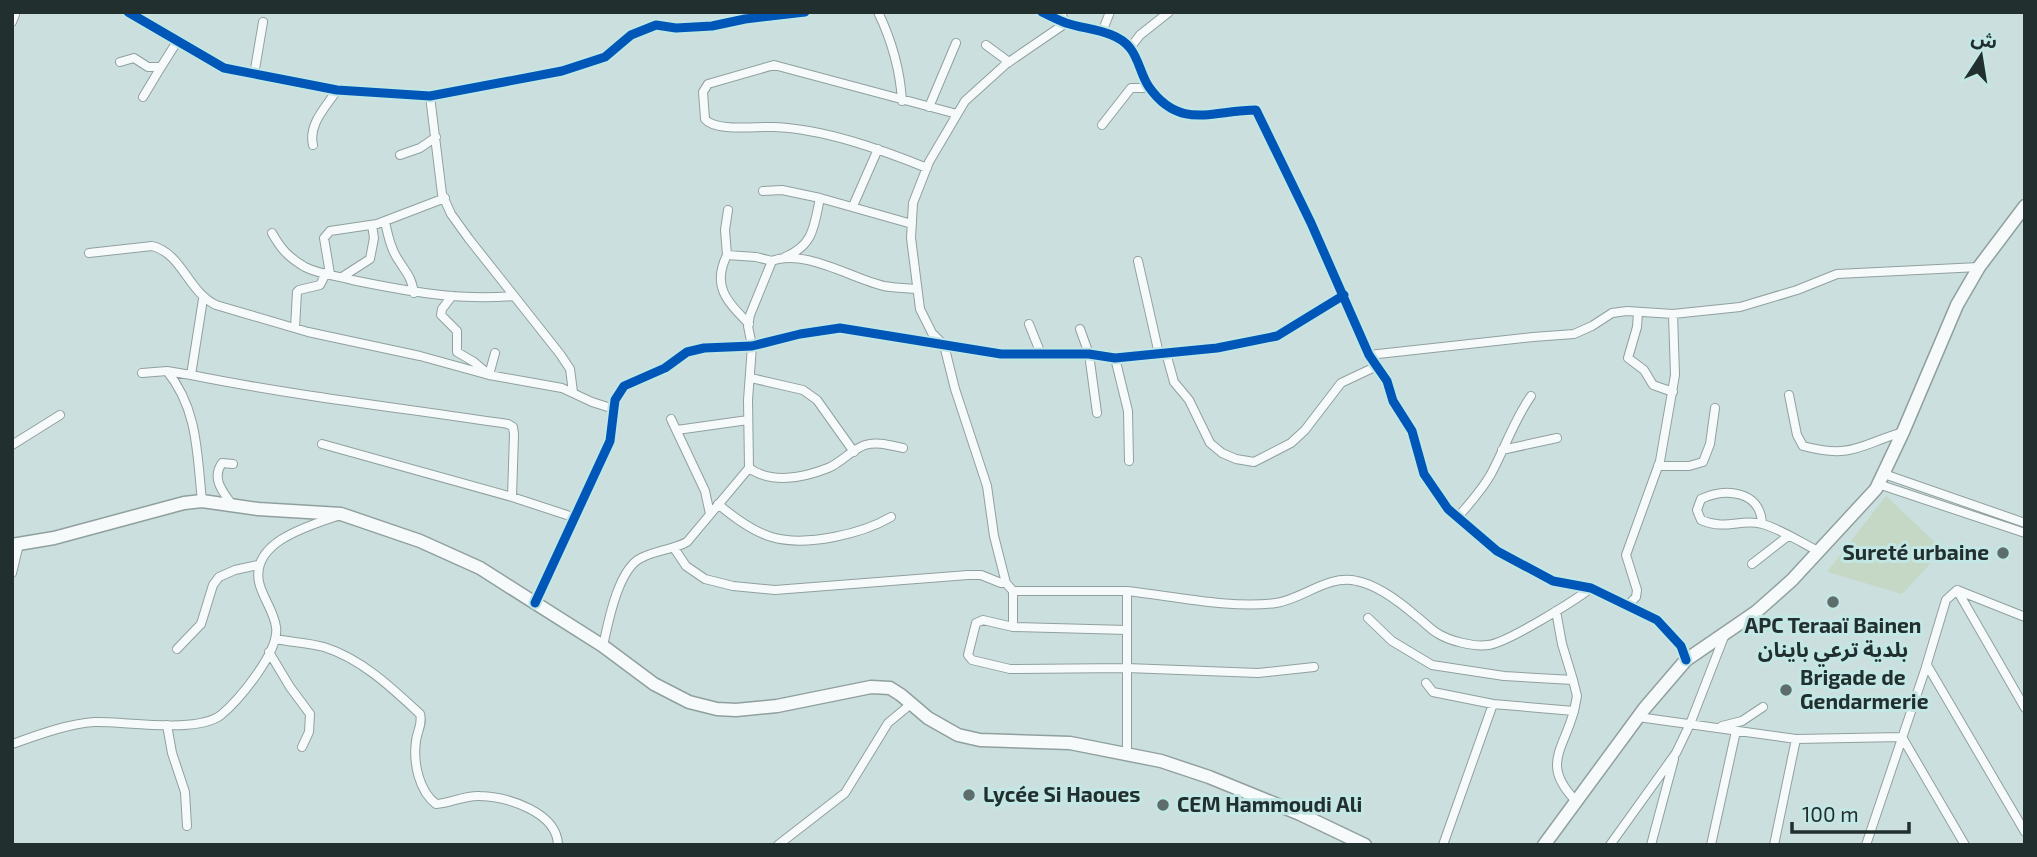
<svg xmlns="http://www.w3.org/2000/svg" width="2037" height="857" viewBox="0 0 2037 857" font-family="'Exo 2','Noto Sans Arabic',sans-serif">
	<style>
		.green { fill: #c5d8c5 }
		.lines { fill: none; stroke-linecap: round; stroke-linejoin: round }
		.minor-casing { stroke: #90a09f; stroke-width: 10 }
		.secondary-casing { stroke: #90a09f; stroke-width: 15 }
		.minor { stroke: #f7fafa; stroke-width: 8 }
		.secondary { stroke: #f7fafa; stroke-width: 12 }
		.cycleway-casing { stroke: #c3e7e5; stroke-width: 13 }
		.cycleway { stroke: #0057b8; stroke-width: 9 }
		.poi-dot { fill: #5d6d6c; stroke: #c3e7e5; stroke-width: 2.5 }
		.labels { text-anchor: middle; stroke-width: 6; stroke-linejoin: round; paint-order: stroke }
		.poi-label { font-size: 21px; font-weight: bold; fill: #222f2f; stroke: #c3e7e5; text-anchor: start }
	</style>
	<rect width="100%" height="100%" fill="#cbdfde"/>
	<path class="green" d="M1886 496 1943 550 1902 594 1827 572Z"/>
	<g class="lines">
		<g class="minor-casing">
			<path id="minor" d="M128 12 224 68 337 90 430 96 562 71 605 57 631 35 656 25 676 28 712 26 745 19 805 12
				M878 12C892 41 900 68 902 101
				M1042 12C1050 16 1058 20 1066 23 1087 30 1116 30 1130 48 1139 59 1141 76 1149 87 1180 131 1213 110 1256 110L1311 223 1369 355 1387 381 1393 401 1412 431 1424 474 1448 509 1497 551 1553 581 1591 588 1657 620 1681 646 1686 660
				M12 22 16 12
				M1102 32 1110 12
				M986 45 1009 62
				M1130 48 1140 35 1169 12
				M120 62 134 58 148 67H161L178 40
				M254 75 263 22
				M430 96 442 194 451 214 469 239 560 354 570 369 573 392
				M143 97 161 67
				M929 107 956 43
				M1102 125 1131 88H1149
				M313 145C308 124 326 107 337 90
				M400 155 420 148 436 137
				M927 168C880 149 824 129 774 127 757 126 715 132 705 119L703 92 708 84 774 65 957 114
				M763 191 782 190 820 198
				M853 206 878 149
				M385 222C388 235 391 250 399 261 407 274 411 276 414 293
				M272 233C281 249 288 257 305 267 318 274 338 276 352 280 406 291 459 301 514 296
				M89 253 152 246C182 253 188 292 216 305L308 332 420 356 489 375 562 388 592 402 614 409
				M727 255 725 230 728 210
				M785 257C814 245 814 226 820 198L912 224
				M1138 261 1159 354
				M330 274 324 238 330 231 377 224 445 198
				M342 277 370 259 374 238 372 225
				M452 296 442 309 441 315 457 331V352L474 362 487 373
				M203 299 191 375C296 396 402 408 508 424L513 427 514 434 512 497
				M1638 312 1637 327 1628 358 1644 370 1653 385 1673 392
				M749 324C728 302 711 287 727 255L756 257 772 261
				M1029 324 1041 354
				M295 328 297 292 299 290 320 285 326 273
				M1080 329 1089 354 1097 413
				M1166 353 1174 382 1189 400 1210 443 1222 453 1236 459 1254 462 1291 443 1305 430 1341 383 1377 366
				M1369 355 1533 337 1574 334 1592 326 1612 313 1627 311 1673 314 1740 307 1797 290 1837 274 1979 267
				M1115 358 1128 411 1129 461
				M167 371 191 375
				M142 373 167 371C198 409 197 454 202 501
				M489 375 495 353
				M751 378 803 390 817 400 854 452
				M1789 395 1797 435 1803 446C1852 459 1859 445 1903 432
				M671 419 705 491 710 514
				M677 430 748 420
				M322 444 512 497 576 518
				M12 445 60 415
				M1502 450 1557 438
				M1658 466H1689L1703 462 1710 444 1715 408
				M749 468C771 484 803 478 828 468 841 463 852 449 865 445 878 441 892 446 903 448
				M1884 474 2025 523
				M1878 484 2025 533
				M718 504C758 538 782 547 834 537 855 533 872 528 891 517
				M233 506C223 492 211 479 222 463L233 464
				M1458 517C1470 503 1482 490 1491 474 1505 448 1514 420 1531 396
				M1762 523C1760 490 1725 488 1701 499L1697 510 1701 520C1726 531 1741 518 1762 524 1779 528 1802 543 1818 551
				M674 548 686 566 705 579 733 586 775 590 968 575H981L1001 583H1006
				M1752 564 1788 536
				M12 573 19 544
				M1957 590 2025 708
				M1013 591 1006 583 994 536 987 486 955 389 944 345 932 333 920 309 911 238 913 203 929 162 965 101 1006 64 1066 23 1060 12
				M1127 591C1172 596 1231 609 1276 603 1303 599 1328 574 1357 581 1377 585 1401 603 1416 616 1423 621 1430 629 1437 633 1449 641 1474 647 1488 645 1507 643 1574 601 1591 588
				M535 603 610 441 615 400 624 386 665 368 687 352 704 348 752 346 800 334 840 328 1001 354H1089L1115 358 1217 348 1277 336 1344 295
				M1627 606 1636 597 1637 590 1626 555 1660 461 1675 375 1673 314
				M1556 611 1562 644 1573 680
				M1368 618 1392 641 1432 665 1504 676 1573 680 1577 696 1574 711 1493 704 1433 692 1426 683
				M1013 627 1127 630
				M275 639C291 642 309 643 324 647 362 659 392 688 420 714 423 724 417 731 416 741 413 763 419 791 436 804 451 803 465 795 480 796 508 797 557 812 558 845
				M603 646C608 623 618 569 641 558 656 550 672 550 687 542L749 468 748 400 752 346 748 326 750 315 772 261C803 248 853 279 884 286 895 288 907 288 917 289
				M177 649 201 624 213 585 219 577 235 570 258 565
				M269 652 290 687 310 714 309 732 302 747
				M1927 665 2025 832
				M1127 668 1258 673 1314 667
				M1574 711C1563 751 1541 765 1576 801
				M1638 717 1796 739 1774 845
				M167 725 172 753 185 792 187 826
				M1722 726 1742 721 1763 707
				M1796 739 1902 737 1965 845
				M12 744C38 735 67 724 94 722 125 721 196 734 221 715 239 700 280 651 276 627 274 611 262 597 259 582 251 542 308 526 337 516
				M1127 753V591H1013V627L983 620 976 623 968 655 972 660 1010 669 1127 668
				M778 845 845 793 888 723 912 703
				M1443 845 1493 704
				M1610 845 1676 753 1690 724 1725 634
				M1651 845 1674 759
				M1711 845 1736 731
				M1866 845 1925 670 1946 600 1957 590 2025 617"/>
		</g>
		<g class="secondary-casing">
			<path id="secondary" d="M12 545 54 538 184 503 202 501 258 509 341 514 420 541 480 568 603 646 654 684 689 702 717 709 736 710 777 706 871 687 890 688 901 695 928 718 958 735 980 740 1070 743 1161 761 1209 777 1300 814 1365 845
				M1544 845 1644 709 1686 660 1756 612 1792 580 1876 489 1903 432 1957 305 1979 267 2025 206"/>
		</g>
		<use href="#minor" class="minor"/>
		<use href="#secondary" class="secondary"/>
		<g class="cycleway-casing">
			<path id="cycleway" d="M128 12 224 68 337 90 430 96 562 71 605 57 631 35 656 25 676 28 712 26 745 19 805 12
				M1042 12C1050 16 1058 20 1066 23 1087 30 1116 30 1130 48 1139 59 1141 76 1149 87 1180 131 1213 110 1256 110L1311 223 1369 355 1387 381 1393 401 1412 431 1424 474 1448 509 1497 551 1553 581 1591 588 1657 620 1681 646 1686 660
				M535 603 610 441 615 400 624 386 665 368 687 352 704 348 752 346 800 334 840 328 1001 354H1089L1115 358 1217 348 1277 336 1344 295"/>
		</g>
		<use href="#cycleway" class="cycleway"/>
	</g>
	<g class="poi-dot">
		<circle cx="2003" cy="553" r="7"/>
		<circle cx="1833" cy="602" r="7"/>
		<circle cx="1786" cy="690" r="7"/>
		<circle cx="969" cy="795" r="7"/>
		<circle cx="1163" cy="805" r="7"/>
	</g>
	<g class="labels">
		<g class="poi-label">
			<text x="1989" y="560" text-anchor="end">Sureté urbaine</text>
			<text x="1833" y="633" text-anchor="middle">APC Teraaï Bainen<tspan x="1833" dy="24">بلدية ترعي باينان</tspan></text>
			<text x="1800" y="685">Brigade de<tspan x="1800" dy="24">Gendarmerie</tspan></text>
			<text x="983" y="802">Lycée Si Haoues</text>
			<text x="1177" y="812">CEM Hammoudi Ali</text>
		</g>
	</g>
	<rect width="2037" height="857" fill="none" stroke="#222f2f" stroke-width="28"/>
	<g transform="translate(1981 56) rotate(12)" stroke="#c3e7e5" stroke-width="5" paint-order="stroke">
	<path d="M0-5L12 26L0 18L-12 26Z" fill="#222f2f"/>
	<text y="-10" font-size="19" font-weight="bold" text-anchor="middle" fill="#222f2f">ش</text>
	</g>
	<path d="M1792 822v10h117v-10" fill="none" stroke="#222f2f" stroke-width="3.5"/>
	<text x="1802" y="822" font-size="21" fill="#222f2f" stroke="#c3e7e5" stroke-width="5" paint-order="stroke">100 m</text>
</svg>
